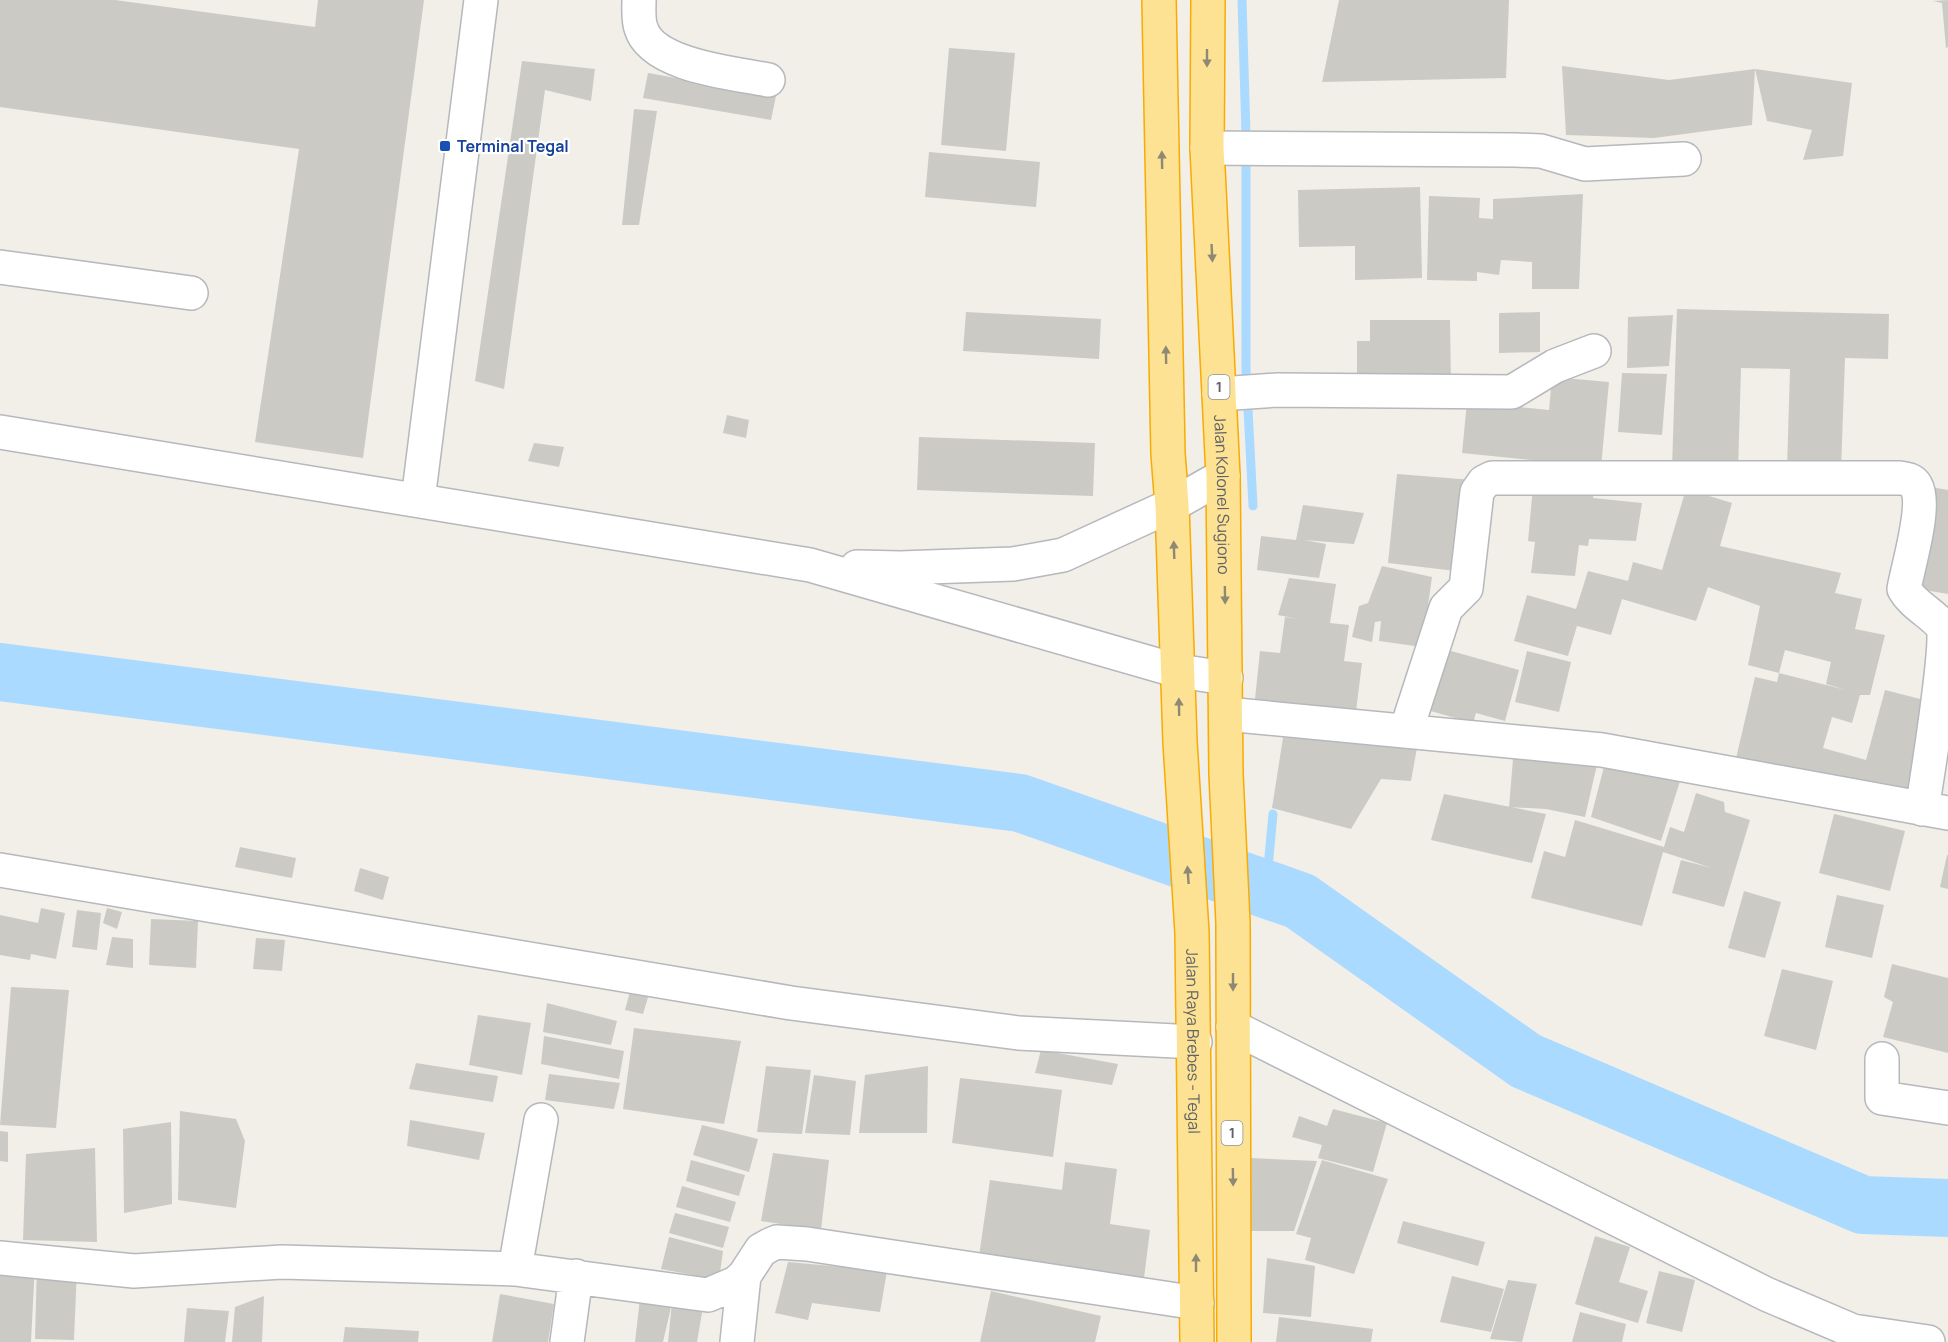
<svg xmlns="http://www.w3.org/2000/svg" width="1948" height="1342" viewBox="0 0 1948 1342" font-family="Manrope,sans-serif">
	<style>
		.lines { fill: none; stroke-linecap: round; stroke-linejoin: round }
		.stream { stroke: #aadaff; stroke-width: 9 }
		.river { stroke: #aadaff; stroke-width: 58 }
		.building { fill: #cccac5 }
		.minor-casing { stroke: #b5b8bc; stroke-width: 36 }
		.highway-casing { stroke: #f9ab00; stroke-width: 36 }
		.minor { stroke: #fff; stroke-width: 33 }
		.highway { stroke: #fde293; stroke-width: 33 }
		.oneway { fill: #8e8975 }
		.transit-dot { fill: #1a4fb4; stroke: #fff; stroke-width: 2 }
		.labels { text-anchor: middle; stroke-width: 4.5; stroke-linejoin: round; paint-order: stroke }
		.shield { fill: #fff; stroke: #8f9295; stroke-width: 1.5 }
		.shield-label { font-size: 15px; font-weight: bold; fill: #5f6368 }
		.transit-label { font-size: 16px; font-weight: bold; fill: #164399; stroke: #fff; text-anchor: start }
		.street-label { font-size: 16px; fill: #5f6368; stroke: #fff }
	</style>
	<rect width="100%" height="100%" fill="#f1efe8"/>
	<g class="lines">
		<path class="stream" d="M1242 0 1246 134V370L1253 506
			M1266 889 1273 814"/>
		<path class="river" d="M0 672 1020 803 1300 901 1526 1061 1863 1205 1948 1208"/>
	</g>
	<path class="building" d="M0 0H115L315 27 318 0H424L363 458 255 442 299 149 0 107Z
		M1339 0H1509L1506 78 1322 82Z
		M1948 0V47L1946 48 1942 3 1933 1Z
		M949 48 1015 53 1006 151 941 145Z
		M522 61 595 69 591 101 545 90 504 389 475 381Z
		M1562 66 1669 80 1755 69 1752 125 1654 138 1566 135Z
		M1755 69 1852 83 1843 156 1803 160 1812 130 1767 121Z
		M648 73 776 96 771 120 643 98Z
		M634 109 657 111 639 225H622Z
		M929 152 1040 162 1036 207 925 197Z
		M1420 187 1422 278 1355 280V246L1299 247 1298 190Z
		M1583 194 1579 289H1532V262L1501 260 1499 275 1477 272V281L1427 280 1429 196 1480 198 1479 218 1493 219V199Z
		M1677 309 1889 314 1888 359 1845 358 1841 470 1787 468 1790 369 1741 368 1738 471 1672 469Z
		M966 312 1101 319 1099 359 963 351Z
		M1540 312V352L1499 353V313Z
		M1673 315 1669 366 1627 368 1628 317Z
		M1370 320H1450L1451 387H1380L1374 374H1357V341H1370Z
		M1622 373 1667 374 1662 435 1618 432Z
		M1552 377 1609 382 1601 467 1462 453 1467 402 1549 410Z
		M727 415 749 420 746 438 723 433Z
		M919 437 1095 443 1093 496 917 490Z
		M534 443 564 447 559 467 528 461Z
		M1397 474 1473 480 1464 572 1388 563Z
		M1925 486 1948 490V594L1906 587Z
		M1533 487 1594 489 1593 498 1642 503 1636 541 1589 539 1588 546 1579 545 1575 576 1531 573 1535 542 1528 541Z
		M1686 489 1732 503 1720 546 1841 573 1835 593 1862 599 1855 629 1885 635 1870 695H1860L1852 723 1832 717 1823 748 1866 760 1885 690 1932 702 1907 797 1734 767 1755 677 1777 682 1779 673 1846 690 1826 684 1831 662 1785 650 1779 673 1748 665 1760 606 1708 587 1696 621 1622 599 1611 635 1577 626 1568 656 1514 641 1527 595 1576 609 1588 571 1628 581 1633 562 1662 570Z
		M1303 505 1364 513 1354 544 1304 540 1326 544 1319 578 1257 570 1261 536 1296 540Z
		M1382 566 1432 577 1422 647 1379 641 1381 621 1375 622 1372 642 1352 637 1359 606 1368 603Z
		M1289 578 1336 584 1330 623 1349 625 1344 661 1362 663 1356 711 1255 699 1260 651 1280 653 1285 617 1298 619 1278 615Z
		M1437 647 1519 670 1505 721 1476 713 1473 723 1420 708Z
		M1527 651 1571 662 1559 712 1515 702Z
		M1285 725 1419 737 1411 781 1381 779 1351 829 1272 808Z
		M1514 747 1599 756 1585 817 1546 809 1509 807Z
		M1607 755 1682 775 1661 841 1591 817Z
		M1696 793 1724 802 1725 812 1750 820 1724 907 1672 893 1681 860 1712 868 1663 852 1642 926 1531 898 1544 851 1565 857 1575 820 1664 847 1670 827 1684 832Z
		M1444 794 1546 814 1532 863 1431 840Z
		M1834 814 1905 831 1890 891 1819 873Z
		M240 847 296 858 292 878 235 867Z
		M1947 855H1948V889L1940 887Z
		M360 868 389 877 383 900 354 891Z
		M1744 891 1781 902 1765 958 1728 948Z
		M1837 895 1884 905 1872 958 1825 947Z
		M41 908 65 913 56 959 31 954 30 960 0 955V915L38 923Z
		M107 908 122 912 117 929 103 923Z
		M77 910 101 913 97 950 72 947Z
		M151 919 198 921 196 968 149 965Z
		M112 937 133 939V968L106 965Z
		M256 938 285 940 282 971 253 969Z
		M1892 964 1948 978V1053L1883 1037 1893 1002 1884 997Z
		M1782 969 1833 981 1816 1050 1764 1036Z
		M11 987 69 990 56 1128 0 1125Z
		M631 988 649 994 643 1014 625 1010Z
		M547 1003 617 1021 611 1045 543 1032Z
		M478 1015 531 1023 522 1075 469 1065Z
		M634 1028 741 1041 724 1124 623 1109Z
		M544 1036 624 1051 619 1079 541 1064Z
		M1041 1050 1118 1064 1112 1085 1035 1073Z
		M416 1063 498 1076 493 1102 409 1089Z
		M766 1066 811 1070 802 1134 757 1132Z
		M928 1066 927 1133H859L865 1075Z
		M549 1074 620 1083 614 1109 545 1100Z
		M814 1075 856 1081 850 1135 805 1133Z
		M960 1078 1062 1090 1053 1157 952 1143Z
		M1333 1109 1387 1123 1373 1172 1318 1158 1322 1145 1292 1137 1299 1116 1327 1126Z
		M180 1111 236 1119 245 1141 236 1208 178 1200Z
		M410 1120 485 1133 479 1160 407 1146Z
		M171 1122 172 1204 124 1213 123 1129Z
		M702 1125 758 1139 749 1172 693 1155Z
		M0 1131 8 1132V1162L0 1161Z
		M95 1148 97 1242 23 1240 26 1154Z
		M773 1153 829 1160 821 1230 761 1221Z
		M1249 1158 1317 1161 1294 1231H1245Z
		M691 1160 745 1175 739 1196 686 1181Z
		M1322 1160 1388 1179 1354 1274 1305 1260 1311 1238 1296 1234Z
		M1065 1162 1117 1169 1110 1224 1150 1230 1144 1278 979 1256 990 1180 1062 1190Z
		M682 1186 736 1202 730 1222 676 1207Z
		M675 1213 729 1227 723 1248 669 1233Z
		M1403 1221 1485 1242 1478 1266 1397 1243Z
		M1595 1236 1630 1247 1619 1282 1648 1291 1638 1323 1575 1304Z
		M669 1237 723 1251 719 1280 661 1269Z
		M1267 1258 1315 1266 1311 1317 1263 1313Z
		M0 1260 35 1263 31 1342H0Z
		M788 1262 887 1271 880 1312 812 1303 808 1320 775 1313Z
		M37 1264 77 1268 74 1340 35 1339Z
		M1659 1271 1695 1280 1682 1332 1646 1323Z
		M1452 1276 1504 1289 1491 1332 1440 1322Z
		M1508 1280 1537 1284 1522 1342 1490 1339Z
		M991 1291 1101 1316 1095 1342H980Z
		M500 1294 554 1304 548 1342H492Z
		M264 1296 262 1342H232L235 1307Z
		M640 1298 672 1303 663 1342H635Z
		M672 1303 703 1307 697 1342H668Z
		M187 1308 229 1311 225 1342H184Z
		M1580 1312 1626 1324 1622 1342H1572Z
		M1279 1317 1373 1329 1371 1342H1276Z
		M345 1327 419 1331 418 1342H343Z"/>
	<g class="lines">
		<g class="minor-casing">
			<path id="minor" d="M639 0C639 8 638 20 641 28 652 66 734 73 768 80
				M1207 148 1516 150 1541 151 1585 164 1684 159
				M0 267 191 293
				M1219 394 1278 390 1512 392 1555 366 1594 351
				M0 432 810 565 1178 671 1226 678
				M418 500 481 0
				M857 567 900 568 1013 564 1063 555 1172 505 1223 476
				M1226 714 1602 750 1948 813
				M1406 731 1446 608 1466 588 1477 492 1484 482 1492 478H1900C1907 479 1913 480 1916 486 1927 505 1908 566 1904 589 1913 605 1932 613 1943 627 1948 647 1927 779 1922 809
				M0 870 791 1003 1018 1033 1195 1042
				M1233 1027 1766 1294 1853 1331 1928 1342
				M1882 1059V1098L1948 1108
				M0 1258 134 1271 282 1262 515 1269 708 1295 736 1283 744 1276 761 1250 770 1245 777 1242 807 1244 1197 1303
				M515 1269 541 1120
				M567 1342 576 1276
				M737 1342 744 1276"/>
		</g>
		<g class="highway-casing">
			<g id="highway">
				<path id="s1" d="M1159 0 1168 454 1172 505 1180 742 1192 933 1197 1342"/>
				<path id="s2" d="M1208 0 1207 148 1223 476 1226 774 1233 923 1234 1342"/>
			</g>
		</g>
		<use href="#minor" class="minor"/>
		<use href="#highway" class="highway"/>
	</g>
	<defs><path id="oneway-solid" d="M-6-.8H1V-3.2L6.5 0L1 3.2V.8H-6Z" transform="scale(1.5)"/></defs>
	<g class="oneway">
		<use href="#oneway-solid" transform="translate(1207 58) rotate(90)"/>
		<use href="#oneway-solid" transform="translate(1162 160) rotate(-91)"/>
		<use href="#oneway-solid" transform="translate(1212 253) rotate(87)"/>
		<use href="#oneway-solid" transform="translate(1166 355) rotate(-91)"/>
		<use href="#oneway-solid" transform="translate(1174 550) rotate(-92)"/>
		<use href="#oneway-solid" transform="translate(1225 595) rotate(89)"/>
		<use href="#oneway-solid" transform="translate(1179 707) rotate(-91)"/>
		<use href="#oneway-solid" transform="translate(1188 875) rotate(-94)"/>
		<use href="#oneway-solid" transform="translate(1233 982) rotate(90)"/>
		<use href="#oneway-solid" transform="translate(1233 1177) rotate(89)"/>
		<use href="#oneway-solid" transform="translate(1196 1263) rotate(-90)"/>
	</g>
	<rect class="transit-dot" x="439" y="140" width="12" height="12" rx="3"/>
	<g class="labels">
		<g class="shield">
			<rect x="1208.5" y="375" width="21" height="24" rx="4.5"/>
			<rect x="1221.5" y="1121" width="21" height="24" rx="4.5"/>
		</g>
		<g class="shield-label">
			<text x="1219" y="392">1</text>
			<text x="1232" y="1138">1</text>
		</g>
		<g class="transit-label">
			<text x="457" y="152">Terminal Tegal</text>
		</g>
		<g class="street-label">
			<text dy="6" stroke="none"><textPath href="#s2" startOffset="495">Jalan Kolonel Sugiono</textPath></text>
			<text dy="6" stroke="none"><textPath href="#s1" startOffset="1042">Jalan Raya Brebes - Tegal</textPath></text>
		</g>
	</g>
</svg>
